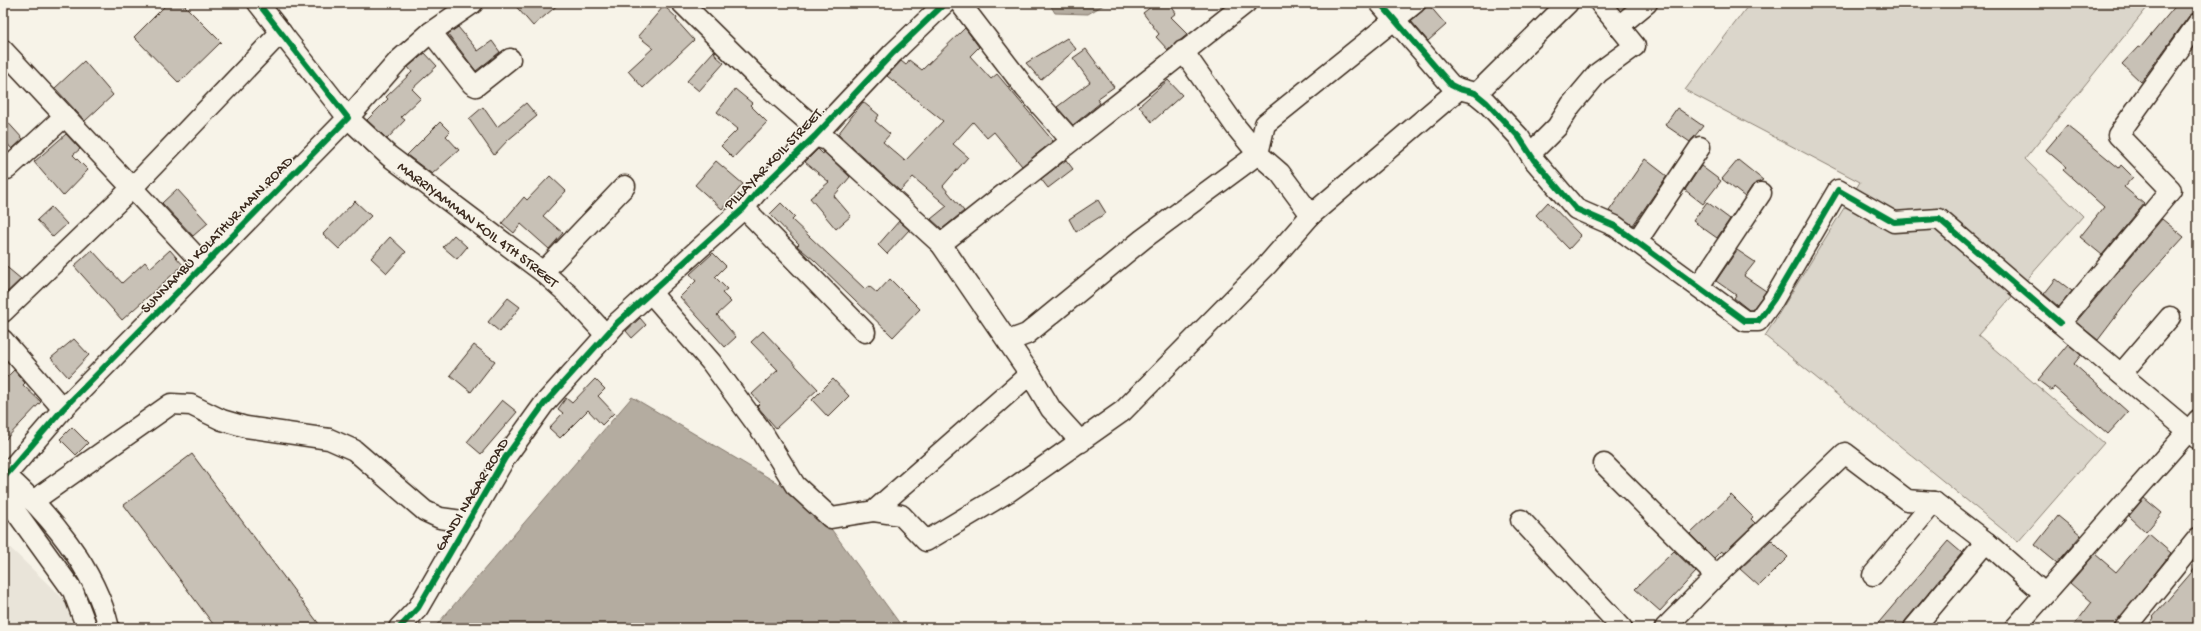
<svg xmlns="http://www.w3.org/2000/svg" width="2201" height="631" viewBox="0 0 2201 631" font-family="'Gochi Hand',sans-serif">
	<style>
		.built { fill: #e9e4d9 }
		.green { fill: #dbd6cb; stroke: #8b8074 }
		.water { fill: #b4aca0; stroke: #84786c }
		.building { fill: #c8c1b6; stroke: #3b2a1e }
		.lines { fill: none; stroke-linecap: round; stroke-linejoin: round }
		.minor-casing { stroke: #3b2a1e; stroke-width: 23 }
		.minor { stroke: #f7f3e8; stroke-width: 20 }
		.cycleway-casing { stroke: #f7f3e8; stroke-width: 8 }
		.cycleway { stroke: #00873e; stroke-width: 6 }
		.labels { text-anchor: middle; stroke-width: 3; stroke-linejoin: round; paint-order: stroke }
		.street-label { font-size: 15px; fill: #3b2a1e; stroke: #f7f3e8 }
	</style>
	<rect width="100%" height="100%" fill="#f7f3e8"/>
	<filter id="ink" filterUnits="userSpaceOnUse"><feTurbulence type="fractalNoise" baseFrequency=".025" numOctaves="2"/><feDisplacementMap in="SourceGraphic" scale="8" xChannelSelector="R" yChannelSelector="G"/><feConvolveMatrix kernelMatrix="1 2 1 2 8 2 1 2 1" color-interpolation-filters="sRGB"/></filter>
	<g filter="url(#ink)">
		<path class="built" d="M3 541 75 610 68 628H3Z"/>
		<path class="green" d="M1750 3H2151L2025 159 2083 216 1978 335 2104 443 2018 542 1765 336 1860 182 1685 90Z"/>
		<path class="water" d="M1049 3H1107L1088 14 1055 13Z
			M632 397 813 504 903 628H434Z"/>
		<path class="building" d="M168 3H182L221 42 179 83 134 37Z
			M513 3H560L533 26Z
			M1156 3H1169L1176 13 1171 17 1188 34 1168 50 1156 37 1159 34 1143 13Z
			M2178 3H2198V12L2189 16 2141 82 2122 64 2138 47 2140 48Z
			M1429 5 1446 25 1428 41 1411 21Z
			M664 6 677 18 676 20 694 40 643 88 628 71 653 48 638 36Z
			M458 27 478 51 492 41 500 52 476 71 448 34Z
			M965 28 979 47 970 56 991 79 997 74 1053 141 1022 166 994 132 987 138 973 122 953 144 968 157 943 186 964 211 942 229 931 219 947 206 913 177 900 191 838 134 863 102 879 115 875 121 890 134 883 142 905 161 943 121 887 76 901 61 906 65 909 60 922 70Z
			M1067 38 1076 49 1041 80 1026 63Z
			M1086 49 1114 87 1097 99 1100 103 1073 125 1057 107 1090 82 1073 58Z
			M714 51 716 56 724 63 699 91 687 81Z
			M425 53 437 66 412 89 421 98 401 117 405 120 387 139 367 120 388 99 386 97 412 72 408 67Z
			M84 61 113 95 85 121 55 88Z
			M1168 80 1182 95 1152 122 1139 106Z
			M735 89 752 103 750 105 767 122 733 158 721 146 738 129 717 112Z
			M526 103 537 116 508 140 494 155 469 119 483 107 497 127Z
			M1677 108 1703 126 1690 142 1665 125Z
			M3 117 23 139 12 149 3 139Z
			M440 122 450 132 446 136 459 150 432 174 407 155Z
			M2067 125 2119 168 2121 165 2133 177 2124 187 2144 204 2102 255 2080 237 2104 207 2063 170 2066 167 2046 150Z
			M66 134 80 149 73 155 88 170 63 196 34 162Z
			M818 149 823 154 824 152 850 177 834 196 851 216 836 229 810 198 829 182 805 162Z
			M1645 159 1667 176 1633 225 1609 211Z
			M1066 160 1073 169 1048 188 1041 179Z
			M1738 160 1763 180 1752 186 1745 197 1722 179Z
			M716 161 743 184 722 209 695 185Z
			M1701 166 1721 181 1703 204 1685 190Z
			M550 176 566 191 543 216 563 233 549 249 521 224 514 233 502 223 524 197 527 200Z
			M177 189 208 223 193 236 162 203Z
			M1098 200 1106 213 1076 232 1069 219Z
			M355 201 371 216 339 249 323 234Z
			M1548 202 1581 236 1569 249 1536 215Z
			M1707 202 1730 219 1717 238 1693 221Z
			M781 203 795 217 792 220 865 289 869 286 877 293 890 279 920 309 893 337 814 260 797 246 799 244 770 214Z
			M51 207 67 224 53 237 37 220Z
			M2162 219 2184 237 2136 290 2098 340 2076 322Z
			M899 221 909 230 887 254 878 245Z
			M454 235 467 247 457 259 443 247Z
			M390 237 406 252 387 273 371 258Z
			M92 250 122 283 145 262 150 268 170 250 183 265 122 320 74 266Z
			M1737 250 1755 262 1744 276 1766 291 1752 310H1749L1734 298 1736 295 1716 281Z
			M713 253 726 266 715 277 727 289 722 293 731 302 717 315 736 337 725 347 680 297 696 281 690 274Z
			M3 264 21 279 3 296Z
			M2056 279 2072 291 2059 307 2044 294Z
			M508 298 520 307 500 332 488 322Z
			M640 318 646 325 632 338 626 331Z
			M763 331 818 389 776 428 757 406 760 403 752 394 778 370 751 342Z
			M74 339 89 355 68 377 51 358Z
			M2068 344 2081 355 2074 364 2128 412 2108 434 2054 387 2052 391 2038 380Z
			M474 345 495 361 471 392 450 375Z
			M14 370 25 383 23 385 41 402 3 442V381Z
			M595 379 605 389 598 396 614 413 602 425 588 410 560 438 549 428 563 413 558 409 566 398 572 403Z
			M833 379 849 396 828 417 812 400Z
			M502 400 517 412 481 454 467 442Z
			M72 427 88 443 76 455 60 439Z
			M192 454 322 628H216L124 505Z
			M1731 495 1753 517 1751 519 1755 523 1724 553 1721 551 1714 558 1690 534Z
			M2144 498 2162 513 2146 532 2129 516Z
			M2058 516 2081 535 2057 563 2035 545Z
			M2149 534 2171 553 2112 628H2072L2092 602 2070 583 2095 554 2116 572Z
			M1771 540 1788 557 1759 586 1740 569Z
			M1948 541 1962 553 1905 621 1903 628H1874Z
			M1674 551 1696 572 1660 611 1635 589Z
			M2198 565V628H2146L2154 618 2153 617Z"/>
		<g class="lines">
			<g class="minor-casing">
				<g id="minor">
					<path id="s1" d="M473 3 431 32 398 61 348 118 389 156 543 272 569 295 606 335"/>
					<path d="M682 3 758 78 819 131"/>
					<path d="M960 3 1025 88 1071 140"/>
					<path d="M1380 3 1451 85 1459 89 1475 93 1486 102 1519 137 1534 160 1576 209 1615 226 1745 321H1758L1774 299 1838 190 1894 222 1939 219 2060 323"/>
					<path d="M2198 23 2118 135 2171 190 2060 323 2198 439"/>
					<path d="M1619 26 1647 3"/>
					<path d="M431 32 472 84 476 86 510 59"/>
					<path d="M3 50 204 265"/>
					<path d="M1183 51 1236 127 1258 154 1280 173 1311 215 1459 89"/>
					<path d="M1476 94 1568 3"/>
					<path d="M815 136 827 140 941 244 1030 374"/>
					<path d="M1530 154 1557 127 1571 105 1598 73 1635 46 1600 3"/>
					<path d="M7 169 65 116"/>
					<path d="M744 208 865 332"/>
					<path d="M1637 241 1700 147"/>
					<path d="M941 244 1246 3"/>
					<path d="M543 272 625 186"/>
					<path d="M1699 286 1761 193"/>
					<path d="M651 293 711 362 763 433 795 485 831 518 874 511 1030 374 1051 409 1081 442"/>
					<path d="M3 312 132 188 281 32"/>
					<path d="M3 340 63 409"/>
					<path d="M1008 341 1027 334 1143 239 1258 154 1265 124 1415 3"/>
					<path d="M2121 374 2170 317"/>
					<path d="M1604 464 1716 576"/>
					<path d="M3 473C49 513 95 568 109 628"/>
					<path d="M6 475 63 409 348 118 258 3"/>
					<path d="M6 475 16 512 73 591 87 628"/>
					<path d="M33 501 171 404 191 405 222 420 246 427 329 439 354 450 425 511 440 518 469 522"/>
					<path d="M874 511 901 515 926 541 1008 492 1123 411 1268 264 1311 215"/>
					<path d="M1521 520 1622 628"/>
					<path d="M1873 575 1934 502"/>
					<path d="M399 628 418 608 505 458 544 404 617 323 744 208 756 193 815 136 893 53 945 3"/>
					<path d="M1665 628 1716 576 1845 453 1907 500 1934 502 1986 542 2045 594"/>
					<path d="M1914 628 1986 542"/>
					<path d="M2015 628 2198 420"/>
					<path d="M2125 628 2198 538"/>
				</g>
			</g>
			<use href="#minor" class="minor"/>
			<g class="cycleway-casing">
				<path id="cycleway" d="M1380 3 1451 85 1459 89 1475 93 1486 102 1519 137 1534 160 1576 209 1615 226 1745 321H1758L1774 299 1838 190 1894 222 1939 219 2060 323
					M6 475 63 409 348 118 258 3
					M399 628 418 608 505 458 544 404 617 323 744 208 756 193 815 136 893 53 945 3"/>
			</g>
			<use href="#cycleway" class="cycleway"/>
		</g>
	</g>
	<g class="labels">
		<g class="street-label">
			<text transform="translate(774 157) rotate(-46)" y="5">PILLAYAR KOIL STREET.</text>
			<text dy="5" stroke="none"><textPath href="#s1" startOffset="339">MARRIYAMMAN KOIL 4TH STREET</textPath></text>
			<text transform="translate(216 234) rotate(-46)" y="5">SUNNAMBU KOLATHUR MAIN ROAD</text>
			<text transform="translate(471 494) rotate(-59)" y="5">GANDI NAGAR ROAD</text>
		</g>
	</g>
	<rect width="2201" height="631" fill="none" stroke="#f7f3e8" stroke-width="16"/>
	<rect x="8" y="8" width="2185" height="615" fill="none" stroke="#3b2a1e" stroke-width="1.5" filter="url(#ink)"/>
</svg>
